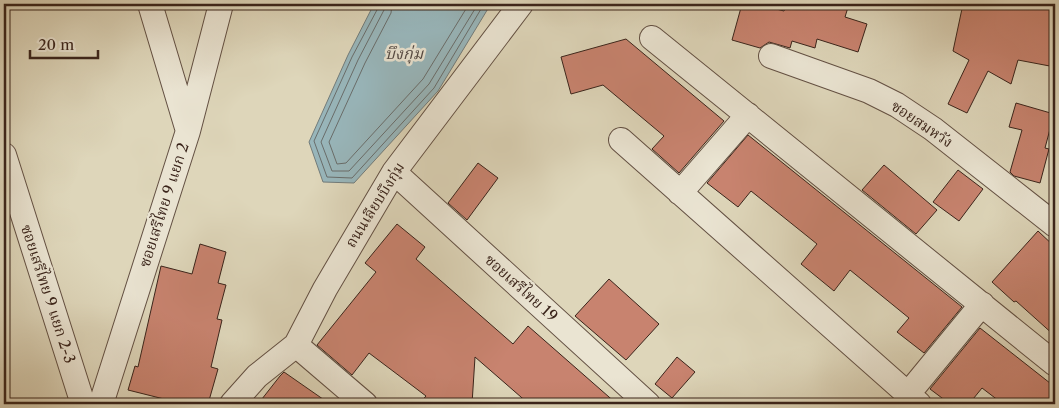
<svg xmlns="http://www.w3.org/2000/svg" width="1059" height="408" viewBox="0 0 1059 408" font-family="'Libre Caslon Text','Noto Serif Thai',serif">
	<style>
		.water { fill: #98b6bb; stroke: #727c7b }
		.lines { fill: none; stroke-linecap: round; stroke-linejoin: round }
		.shore { stroke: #696d6b; stroke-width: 1 }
		.building { fill: #c8836f; stroke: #3a241b }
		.minor-casing { stroke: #635043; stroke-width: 26 }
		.minor { stroke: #eae4d2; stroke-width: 24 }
		.labels { text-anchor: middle; stroke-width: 5; stroke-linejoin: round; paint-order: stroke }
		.street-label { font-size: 15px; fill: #3a241b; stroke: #eae4d2 }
		.water-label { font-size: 16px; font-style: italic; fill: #524843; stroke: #eae4d2 }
	</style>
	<rect width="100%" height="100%" fill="#ded6ba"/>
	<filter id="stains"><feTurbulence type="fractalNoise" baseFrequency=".004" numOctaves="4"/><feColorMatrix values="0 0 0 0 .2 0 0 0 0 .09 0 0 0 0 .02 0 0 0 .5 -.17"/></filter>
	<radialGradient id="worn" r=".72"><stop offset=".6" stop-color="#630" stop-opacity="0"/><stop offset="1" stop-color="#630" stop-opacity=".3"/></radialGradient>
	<path class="water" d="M374 4H489V7L438 91 354 183 323 182 309 142 348 55Z"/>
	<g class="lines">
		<path class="shore" d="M379 4 378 8 352 57 314 141 327 177 352 178 434 88 484 4
			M385 4 384 10 358 60 321 142 332 171H349L429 84 478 4
			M392 4 391 13 365 63 329 142 337 164 346 163 423 79 469 4"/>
	</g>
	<path class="building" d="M742 4H757L784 11 787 4H849L845 17 867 24 858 52 817 39 815 48 792 41 790 48 769 42 760 48 732 40Z
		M963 4H1038L1055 6V67L1018 60 1011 84 988 71 967 113 948 104 969 60 953 51Z
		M626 39 724 121 679 173 652 149 664 136 603 85 571 94 561 57Z
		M1016 103 1054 114 1045 148 1049 149 1040 183 1014 176 1010 172 1022 130 1009 127Z
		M748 135 962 307 924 353 897 332 909 318 850 270 834 291 801 264 817 244 751 191 738 207 707 183Z
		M478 163 498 178 467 220 448 203Z
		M884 165 937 210 916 234 862 190Z
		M958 170 983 189 959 221 933 202Z
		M397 224 425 247 416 259 513 344 528 326 617 404H529L475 357 472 404H419L426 396 369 353 352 375 317 345 376 272 365 263Z
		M1038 231 1055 247V336L1016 301 1014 302 992 282Z
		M200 244 226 252 218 283 226 285 217 319 222 320 211 367 218 369 208 404H184L128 390 135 366 138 367 161 266 192 274Z
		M609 279 659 324 626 360 575 316Z
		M980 328 1055 387V404H1003L982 388 969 404H950L930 389Z
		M677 357 695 372 672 398 655 384Z
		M284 372 330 404H258L280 376Z"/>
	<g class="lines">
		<g class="minor-casing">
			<path id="minor" d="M150 4 188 131
				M652 38 1055 364
				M771 56 869 91 897 105 933 129 1055 225
				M621 140 919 404
				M4 155 83 404
				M394 172 648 404
				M680 193 748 115
				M296 345 365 404
				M908 394 982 304
				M101 404 188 131 221 4
				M232 404 257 376 296 345 325 289 394 172 521 4"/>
		</g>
		<use href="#minor" class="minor"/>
	</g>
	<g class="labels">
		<g class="street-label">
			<text transform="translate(922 124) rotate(34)" y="5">ซอยสมหวัง</text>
			<text transform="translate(164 205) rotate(-72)" y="5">ซอยเสรีไทย 9 แยก 2</text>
			<text transform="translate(375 205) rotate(-58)" y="5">ถนนเลียบบึงกุ่ม</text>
			<text transform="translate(521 288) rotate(42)" y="5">ซอยเสรีไทย 19</text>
			<text transform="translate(48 294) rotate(72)" y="5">ซอยเสรีไทย 9 แยก 2-3</text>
		</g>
		<g class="water-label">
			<text x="404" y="59">บึงกุ่ม</text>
		</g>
	</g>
	<rect width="1059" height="408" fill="none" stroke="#ded6ba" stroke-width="20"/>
	<rect x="5" y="5" width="1049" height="398" fill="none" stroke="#3a241b" stroke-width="2.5"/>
	<rect x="10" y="10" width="1039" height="388" fill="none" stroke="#3a241b"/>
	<path d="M30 50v8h68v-8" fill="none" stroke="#3a241b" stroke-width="2.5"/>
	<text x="38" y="50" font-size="15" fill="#3a241b" stroke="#eae4d2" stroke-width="4" paint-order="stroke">20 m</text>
	<rect width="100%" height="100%" filter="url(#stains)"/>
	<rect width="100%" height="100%" fill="url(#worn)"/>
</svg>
